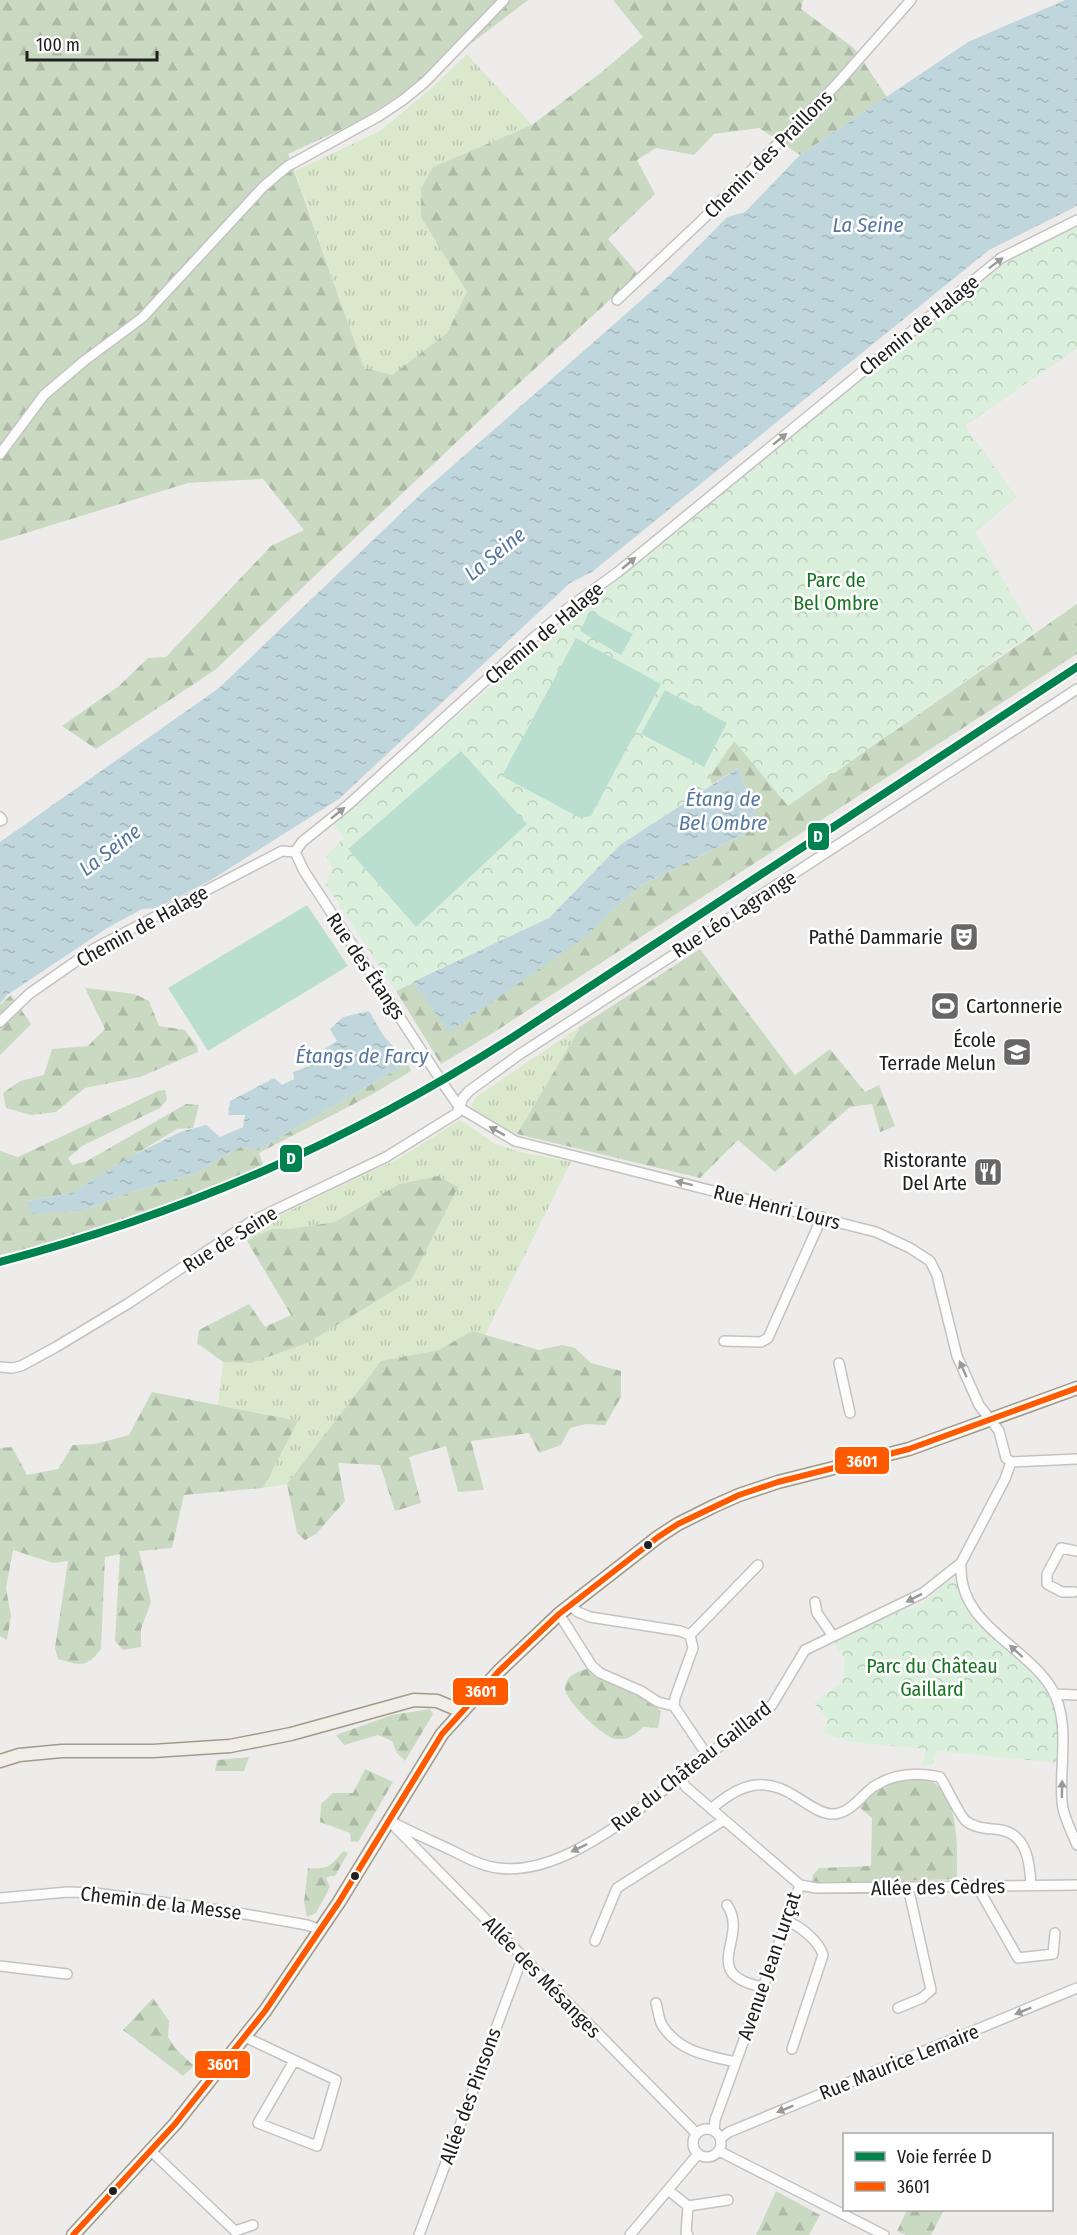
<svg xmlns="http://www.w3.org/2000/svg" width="1077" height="2235" viewBox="0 0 1077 2235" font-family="'Fira Sans Condensed',sans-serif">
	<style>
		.grass { fill: url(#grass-tufts) }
		.forest { fill: url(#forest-firs) }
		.park { fill: url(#park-crowns) }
		.pitch { fill: #badfd1 }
		.water { fill: url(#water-ripples) }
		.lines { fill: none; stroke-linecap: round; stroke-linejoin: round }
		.minor-casing { stroke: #c4c3c2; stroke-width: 12 }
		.major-casing { stroke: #a29a89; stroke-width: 15 }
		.minor { stroke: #fcfcfc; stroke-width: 9 }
		.major { stroke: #f1ede7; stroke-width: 12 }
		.bus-1-casing { stroke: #fff; stroke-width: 10 }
		.bus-1 { stroke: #ff5a00; stroke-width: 6 }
		.rail-1-casing { stroke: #fff; stroke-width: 12 }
		.rail-1 { stroke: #00824e; stroke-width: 8 }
		.oneway { fill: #999 }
		.bus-dot { fill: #202020; stroke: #fff; stroke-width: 2 }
		.labels { text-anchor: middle; stroke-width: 5; stroke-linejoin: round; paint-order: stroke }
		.street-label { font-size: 20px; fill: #202020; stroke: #fff }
		.park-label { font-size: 20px; fill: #197424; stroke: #fff }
		.poi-label { font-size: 20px; fill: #202020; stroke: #fff; text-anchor: end }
		.water-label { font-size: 21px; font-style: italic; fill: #54769f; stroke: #fff }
		.line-badge { stroke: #fff; stroke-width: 2 }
		.badge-label { font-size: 16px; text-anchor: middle; font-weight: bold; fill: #fff }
	</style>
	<defs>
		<pattern id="grass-tufts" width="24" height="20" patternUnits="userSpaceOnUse" patternTransform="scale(1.5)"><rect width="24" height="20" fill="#dae8cc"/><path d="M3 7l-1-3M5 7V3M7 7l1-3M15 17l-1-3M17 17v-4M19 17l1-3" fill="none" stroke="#bbc7af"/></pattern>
		<pattern id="forest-firs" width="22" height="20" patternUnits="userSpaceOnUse" patternTransform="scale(1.5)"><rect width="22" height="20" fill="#cad9c2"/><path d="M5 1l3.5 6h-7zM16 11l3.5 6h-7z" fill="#adbaa6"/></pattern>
		<pattern id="park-crowns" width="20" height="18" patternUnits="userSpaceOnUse" patternTransform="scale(1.5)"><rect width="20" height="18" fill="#dbf0dc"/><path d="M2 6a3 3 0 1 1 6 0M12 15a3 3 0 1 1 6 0" fill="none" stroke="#bccebc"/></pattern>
		<pattern id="water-ripples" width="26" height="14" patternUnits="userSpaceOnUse" patternTransform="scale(1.5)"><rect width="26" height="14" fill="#c0d6dd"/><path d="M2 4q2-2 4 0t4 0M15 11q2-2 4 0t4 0" fill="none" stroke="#a5b7bd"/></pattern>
	</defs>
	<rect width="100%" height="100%" fill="#eeecea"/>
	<path class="grass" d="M467 54 532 125 433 167 421 217 467 292 447 333 392 375 364 368 295 171 380 131 432 88Z
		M581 1026 517 1134C500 1134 480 1119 471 1105L476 1097Z
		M460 1120 495 1144 520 1152 571 1162 485 1335 472 1331 439 1350 381 1361 287 1484 263 1488 297 1421 218 1405 223 1362 251 1363 438 1176 399 1184 335 1222 290 1229H272L247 1241 243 1233 400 1158Z"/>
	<path class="forest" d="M0 0H528L422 81 358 122 288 154 364 368 392 375 447 333 467 292 421 217V189L433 167 532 125 603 71 643 37 613 0H803L801 9 854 48 887 97 800 155 759 128 714 134 694 155 656 148 637 160 655 194 608 239 638 274 516 386 215 670 96 749 62 726 119 686 148 658 166 657 271 546 304 530 263 479 188 483 0 541Z
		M1077 228V348L964 426 1016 497 975 532 889 735 1077 604V654L496 1031 441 1064 396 991 413 982 449 1031 616 907 643 884 748 832 758 821 738 768 712 784 709 777 734 741 1007 261Z
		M700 949 795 1075 830 1049 865 1092 879 1085 895 1126 880 1132 872 1104 850 1107 775 1172 738 1140 700 1178 517 1134 581 1026Z
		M85 988 135 994 149 1001 159 1026 185 1030 197 1046 198 1052 140 1077 85 1088 56 1112 31 1115 6 1108 3 1093 20 1081 44 1075 52 1049 88 1046 105 1029Z
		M11 995 31 1024 0 1055V1005Z
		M408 1063 411 1071 373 1094 259 1153 263 1165C179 1204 91 1235 0 1255V1151L18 1157 158 1091 165 1090 167 1100 160 1108 82 1146 68 1158 72 1165 87 1161 186 1104 199 1105 193 1128 177 1129 72 1193 27 1201 85 1210 128 1193 194 1174 240 1147 258 1150Z
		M438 1176 458 1187 411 1280 307 1343 251 1363 223 1362 197 1343 199 1330 249 1304 265 1327 291 1315 247 1241 272 1229H290L335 1222 399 1184Z
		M472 1331 539 1350 562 1345 575 1348 591 1363 621 1371V1397L605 1425 586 1424 570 1428 561 1445 539 1453 529 1433 471 1441 484 1490 458 1492 446 1446 409 1457 421 1503 395 1511 380 1465 338 1463 345 1501 316 1534 305 1540 297 1533 287 1484 381 1361 439 1350Z
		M152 1392 298 1421 263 1488 184 1495 172 1548 139 1551 151 1602 141 1629V1647L123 1650 115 1641 120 1554 105 1557 101 1649C86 1669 79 1665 58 1659L55 1648 68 1561 53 1563 13 1550 6 1588 11 1616 7 1640 0 1636V1448L12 1447 27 1475 58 1469 73 1445 95 1444 129 1435Z
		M589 1668 646 1699 661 1711 658 1728 643 1727C634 1736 628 1740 615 1739 603 1737 563 1699 565 1687 567 1674 579 1672 589 1668Z
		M430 1709 433 1714 405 1761 397 1753 392 1741 378 1735 344 1745 336 1735 392 1715Z
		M249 1757 244 1771H215L217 1760Z
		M365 1769 393 1782 358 1842 351 1841 350 1833 320 1822 321 1804 333 1793H353Z
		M906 1778C917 1779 929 1777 937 1785 960 1806 957 1852 957 1879L811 1884 813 1875 819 1868 871 1866 872 1818 858 1806 875 1791Z
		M343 1851 348 1853 335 1876H330L326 1878 330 1887 316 1913 307 1917 304 1902 308 1868C329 1869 330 1867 343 1851Z
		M153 1998 169 2021 168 2037 175 2048 194 2066 183 2076 123 2030Z
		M776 2191 820 2215 809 2235H756Z
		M907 2210H944L931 2235H906L897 2231Z"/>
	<path class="park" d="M1077 228V348L964 426 1016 497 975 532 1034 632 788 806 734 741 709 777 712 784 620 845 549 918 396 991 326 885 332 868 326 856 344 838 332 824 567 621 1007 261Z
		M949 1580 957 1584 972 1612 999 1642 1042 1680 1052 1699 1059 1720V1763L937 1751 932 1765H922L926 1749 851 1742 823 1733 828 1720 814 1703 842 1682 845 1658 830 1639 875 1618 920 1606Z"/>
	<path class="pitch" d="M590 611 633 634 621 655 580 631Z
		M576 638 661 684 591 816 580 818 502 776Z
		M665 690 727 723 704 767 641 734Z
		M461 751 527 824 416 927 348 849Z
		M307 905 348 966 208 1051 168 988Z"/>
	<path class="water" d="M1065 0H1077V206L989 250 592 572 570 583 339 799 211 880 157 908 142 909 109 927 7 995 0 1004V842L219 688 425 490 670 275 727 217 745 212 800 155 968 42Z
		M738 768 758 821 748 832 643 884 616 907 588 935 449 1032 413 982 549 918 620 845Z
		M369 1011 383 1035 408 1063 258 1150 240 1147 194 1174 128 1193 85 1210 32 1214 27 1201 72 1193 128 1158 180 1132 206 1125 220 1137 243 1127 245 1115H228L230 1101 274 1078 282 1085 294 1079 293 1072 310 1066 309 1059 337 1041 330 1029 343 1017Z"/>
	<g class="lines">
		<g class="minor-casing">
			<path id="minor" d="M617 300 700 222 835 86 911 0
				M0 454 44 395 84 361 142 318 264 186 288 166 379 116 403 100 425 82 504 0
				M0 817 2 820 0 821
				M295 852 304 871 444 1085 460 1108 515 1141 876 1232 910 1248 930 1261 937 1275 957 1356 979 1405 999 1431 1006 1458 1011 1462
				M295 852 302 842 348 805 517 652 567 609 618 572 1001 258 1077 220
				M0 1022 29 994 95 948 282 851 295 852
				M724 1341 761 1342 768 1338 822 1217
				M839 1363 850 1413
				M0 1367 12 1368 21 1366 56 1347 129 1303 252 1221 386 1157 457 1113 463 1098 469 1091 520 1054 723 923 755 899 1077 689
				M1011 1462 1005 1479 961 1563C957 1625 1025 1644 1052 1689 1071 1723 1059 1764 1062 1802 1063 1817 1072 1832 1077 1845
				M1011 1462 1077 1459
				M1074 1592H1062L1047 1584V1574L1061 1548 1077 1551
				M815 1602 817 1613 833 1636
				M570 1605 578 1612 590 1617 680 1631 690 1635 693 1648 675 1698 674 1706 707 1755
				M559 1614 592 1666 600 1673 641 1691 658 1702 674 1706
				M690 1635 758 1565
				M1054 1694 1077 1695
				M680 1778 686 1787 800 1885 715 2120 714 2130
				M711 1809C740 1784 764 1775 798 1798 808 1804 819 1813 831 1814 849 1815 861 1796 873 1787 894 1773 917 1772 940 1777 946 1786 961 1818 966 1821 976 1829 989 1828 1001 1830 1028 1835 1030 1865 1031 1886
				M388 1820C409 1831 430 1840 451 1850 465 1857 481 1866 498 1868 542 1874 589 1845 624 1821L772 1705 805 1650 923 1593 961 1563
				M394 1826 696 2133
				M800 1885 816 1888 1077 1885
				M977 1886 1018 1958 1053 1954 1055 1933
				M0 1898 68 1892 96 1893 233 1912 307 1925 321 1930
				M727 1905C750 1938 697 1973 762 1987
				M787 1921C800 1926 819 1941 823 1955L792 2049
				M595 1941 617 1888 724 1820
				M0 1966 67 1974
				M656 2003C658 2010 659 2020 662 2025 679 2052 708 2056 736 2062
				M898 2008 922 1998 931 1990 908 1887
				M245 2037 336 2080 317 2146 258 2123 294 2061
				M693 2143a14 14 0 1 1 28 0a14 14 0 1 1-28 0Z
				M721 2138 729 2132 1077 1988
				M151 2151 235 2231 253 2225
				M719 2151 884 2235
				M668 2190 688 2206
				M419 2235 520 1964 524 1959
				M630 2235 698 2154
				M688 2235 686 2233 688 2206 728 2200"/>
		</g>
		<g class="major-casing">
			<path id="major" d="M0 1761 19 1755 62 1751H153L230 1746 291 1734 414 1700 437 1701 461 1711
				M73 2235 175 2124 265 2011 339 1902 442 1734 499 1671 559 1614 658 1537 678 1524 714 1506 739 1495 778 1482 909 1449 1077 1388"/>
		</g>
		<use href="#minor" class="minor"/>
		<use href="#major" class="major"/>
		<g class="bus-1-casing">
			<path id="bus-1" d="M73 2235 175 2124 265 2011 339 1902 442 1734 499 1671 559 1614 658 1537 678 1524 739 1495 778 1482 909 1449 1077 1388"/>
		</g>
		<use href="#bus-1" class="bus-1"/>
		<g class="rail-1-casing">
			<path id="rail-1" d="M0 1262C188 1212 346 1143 510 1039L1077 667"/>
		</g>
		<use href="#rail-1" class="rail-1"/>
	</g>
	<defs><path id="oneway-solid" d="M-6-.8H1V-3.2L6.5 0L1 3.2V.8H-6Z" transform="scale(1.5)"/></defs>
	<g class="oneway">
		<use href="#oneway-solid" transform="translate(996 263) rotate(-37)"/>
		<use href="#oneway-solid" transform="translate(780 439) rotate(-39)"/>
		<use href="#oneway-solid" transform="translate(629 563) rotate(-40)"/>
		<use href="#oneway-solid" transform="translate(338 813) rotate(-39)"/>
		<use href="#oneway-solid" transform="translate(497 1131) rotate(-151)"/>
		<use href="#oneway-solid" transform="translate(684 1183) rotate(-166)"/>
		<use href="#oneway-solid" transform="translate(963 1369) rotate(-114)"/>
		<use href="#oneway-solid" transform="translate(914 1598) rotate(153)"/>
		<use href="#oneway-solid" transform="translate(1016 1651) rotate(-138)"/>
		<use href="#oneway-solid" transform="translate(1062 1789) rotate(-89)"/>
		<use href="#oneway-solid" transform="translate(579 1848) rotate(154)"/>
		<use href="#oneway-solid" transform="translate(1023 2011) rotate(158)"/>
		<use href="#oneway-solid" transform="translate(785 2109) rotate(158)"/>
	</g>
	<defs>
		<g id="theatre-square" transform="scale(1.5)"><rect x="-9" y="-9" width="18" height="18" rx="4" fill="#686767" stroke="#fff"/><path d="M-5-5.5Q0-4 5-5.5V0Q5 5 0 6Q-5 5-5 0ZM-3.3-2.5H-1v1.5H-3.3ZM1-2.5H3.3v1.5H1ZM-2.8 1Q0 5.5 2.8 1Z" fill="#fff"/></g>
		<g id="stadium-square" transform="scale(1.5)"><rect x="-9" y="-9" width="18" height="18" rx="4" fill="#686767" stroke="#fff"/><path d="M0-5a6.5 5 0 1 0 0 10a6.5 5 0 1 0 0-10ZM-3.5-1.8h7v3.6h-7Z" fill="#fff"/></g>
		<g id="school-square" transform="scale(1.5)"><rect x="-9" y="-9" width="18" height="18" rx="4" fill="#686767" stroke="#fff"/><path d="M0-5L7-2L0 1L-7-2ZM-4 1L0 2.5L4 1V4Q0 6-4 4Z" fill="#fff"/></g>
		<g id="restaurant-square" transform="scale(1.5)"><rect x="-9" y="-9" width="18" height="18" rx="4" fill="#686767" stroke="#fff"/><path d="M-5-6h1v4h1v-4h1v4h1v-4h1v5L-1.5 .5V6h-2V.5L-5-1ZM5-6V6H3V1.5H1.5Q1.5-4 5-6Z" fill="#fff"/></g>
	</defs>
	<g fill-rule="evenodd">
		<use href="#theatre-square" x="964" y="937"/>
		<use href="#stadium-square" x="945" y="1006"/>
		<use href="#school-square" x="1017" y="1052"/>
		<use href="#restaurant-square" x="988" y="1172"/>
	</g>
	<g class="bus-dot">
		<circle cx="648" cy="1545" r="5"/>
		<circle cx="355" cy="1876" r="5"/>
		<circle cx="113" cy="2191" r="5"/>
	</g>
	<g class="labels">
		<g class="street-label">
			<text transform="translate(768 154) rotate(-45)" y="7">Chemin des Praillons</text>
			<text transform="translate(919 325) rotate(-39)" y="7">Chemin de Halage</text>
			<text transform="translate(544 633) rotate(-40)" y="7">Chemin de Halage</text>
			<text transform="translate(734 914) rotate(-33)" y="7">Rue Léo Lagrange</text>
			<text transform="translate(142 926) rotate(-29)" y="7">Chemin de Halage</text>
			<text transform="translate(366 966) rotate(56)" y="7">Rue des Étangs</text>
			<text transform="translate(777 1207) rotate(14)" y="7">Rue Henri Lours</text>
			<text transform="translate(230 1239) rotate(-32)" y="7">Rue de Seine</text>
			<text transform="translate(691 1766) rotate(-38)" y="7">Rue du Château Gaillard</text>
			<text transform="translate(938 1887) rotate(-1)" y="7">Allée des Cèdres</text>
			<text transform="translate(161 1903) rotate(7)" y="7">Chemin de la Messe</text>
			<text transform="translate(769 1966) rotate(-71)" y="7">Avenue Jean Lurçat</text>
			<text transform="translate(542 1977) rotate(46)" y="7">Allée des Mésanges</text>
			<text transform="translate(899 2062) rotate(-22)" y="7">Rue Maurice Lemaire</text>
			<text transform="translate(470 2096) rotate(-70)" y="7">Allée des Pinsons</text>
		</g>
		<g class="park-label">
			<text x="836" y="587">Parc de<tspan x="836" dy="23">Bel Ombre</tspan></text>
			<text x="932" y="1673">Parc du Château<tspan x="932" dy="23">Gaillard</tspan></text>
		</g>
		<g class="poi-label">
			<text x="943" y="944">Pathé Dammarie</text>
			<text x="966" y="1013" text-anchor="start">Cartonnerie</text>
			<text x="996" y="1047">École<tspan x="996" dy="23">Terrade Melun</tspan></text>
			<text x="967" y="1167">Ristorante<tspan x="967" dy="23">Del Arte</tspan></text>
		</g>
		<g class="water-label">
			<text x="868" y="232">La Seine</text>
			<text transform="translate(495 554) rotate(-39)" y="7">La Seine</text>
			<text x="723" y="806">Étang de<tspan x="723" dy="24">Bel Ombre</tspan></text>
			<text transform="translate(110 850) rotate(-37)" y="7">La Seine</text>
			<text x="362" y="1063">Étangs de Farcy</text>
		</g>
	</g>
	<g class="line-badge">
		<rect x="807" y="822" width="23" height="29" rx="6" fill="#00824e"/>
		<rect x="279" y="1144" width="24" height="29" rx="6" fill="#00824e"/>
		<rect x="834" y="1446" width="56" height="29" rx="6" fill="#ff5a00"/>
		<rect x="452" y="1677" width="57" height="29" rx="6" fill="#ff5a00"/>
		<rect x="194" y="2050" width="57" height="29" rx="6" fill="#ff5a00"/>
	</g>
	<g class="badge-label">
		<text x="818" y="842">D</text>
		<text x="291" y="1164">D</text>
		<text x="862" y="1467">3601</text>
		<text x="481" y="1697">3601</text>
		<text x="223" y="2070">3601</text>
	</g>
	<rect x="843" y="2133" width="210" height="78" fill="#ffffff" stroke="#a6a6a6" stroke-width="1.5"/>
	<rect x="855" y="2152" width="30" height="9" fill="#00824e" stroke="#a6a6a6" stroke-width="1.5"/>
	<text x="897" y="2163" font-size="18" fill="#202020">Voie ferrée D</text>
	<rect x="855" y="2182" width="30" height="9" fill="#ff5a00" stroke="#a6a6a6" stroke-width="1.5"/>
	<text x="897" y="2193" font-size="18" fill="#202020">3601</text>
	<path d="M27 51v9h130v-9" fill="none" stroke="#202020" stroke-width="3"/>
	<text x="36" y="51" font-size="18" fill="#202020" stroke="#ffffff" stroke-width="4.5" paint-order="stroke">100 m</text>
</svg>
